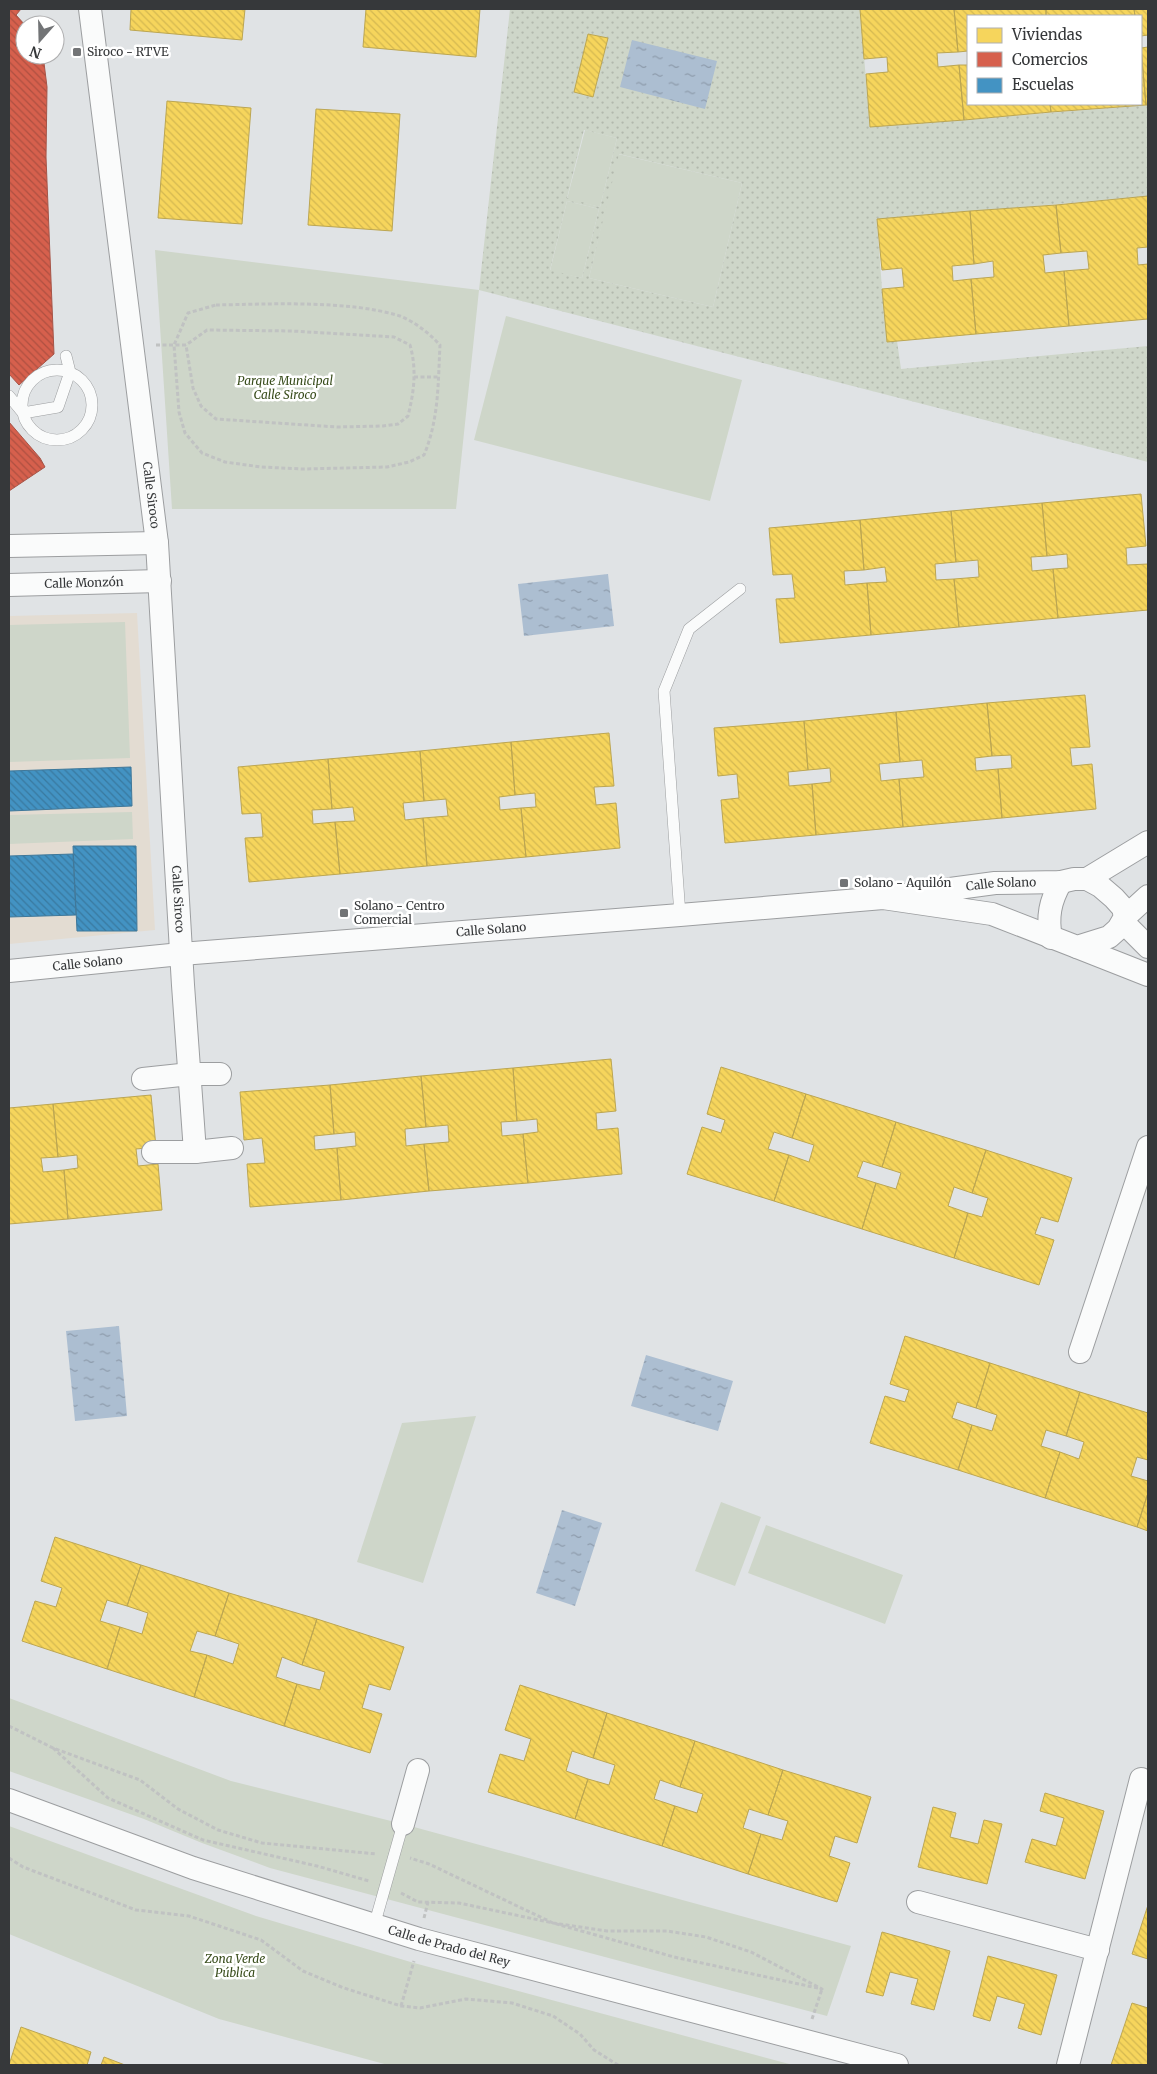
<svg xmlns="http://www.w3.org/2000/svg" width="1157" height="2074" viewBox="0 0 1157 2074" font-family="Merriweather,serif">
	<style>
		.education { fill: #e3dcd2 }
		.park { fill: #ced6c9 }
		.garden { fill: url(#garden-dots); fill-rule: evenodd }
		.water { fill: url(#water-ripples) }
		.homes { fill: url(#homes-back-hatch); stroke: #bca652 }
		.shops { fill: url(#shops-back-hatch); stroke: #a65447 }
		.schools { fill: url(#schools-back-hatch); stroke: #3f789a }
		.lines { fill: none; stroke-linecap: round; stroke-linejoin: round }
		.lane-casing { stroke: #9c9ea0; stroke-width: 12 }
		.street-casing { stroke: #9c9ea0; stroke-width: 24 }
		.path { stroke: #c0c2c2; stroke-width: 3; stroke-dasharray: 4 2.5; stroke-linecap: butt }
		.lane { stroke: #fafbfb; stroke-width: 11 }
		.street { stroke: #fafbfb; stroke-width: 22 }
		.poi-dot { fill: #727476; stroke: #fff; stroke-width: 2 }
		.labels { text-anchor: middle; stroke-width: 5; stroke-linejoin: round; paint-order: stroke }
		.poi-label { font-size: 12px; fill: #36383a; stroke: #fff; text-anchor: start }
		.park-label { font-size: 12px; font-style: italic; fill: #394d1c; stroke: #fff }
		.street-label { font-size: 12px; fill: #36383a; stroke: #fff }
	</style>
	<defs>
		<pattern id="garden-dots" width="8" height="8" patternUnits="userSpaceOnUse" patternTransform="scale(1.25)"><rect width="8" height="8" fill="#ced6c9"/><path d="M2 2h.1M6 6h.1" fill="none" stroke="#b2b8ad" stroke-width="1.8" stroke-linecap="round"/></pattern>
		<pattern id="water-ripples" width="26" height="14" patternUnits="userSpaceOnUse" patternTransform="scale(1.25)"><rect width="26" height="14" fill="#acbed1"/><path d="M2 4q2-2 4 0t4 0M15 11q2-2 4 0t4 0" fill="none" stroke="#8d9bab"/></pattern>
		<pattern id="homes-back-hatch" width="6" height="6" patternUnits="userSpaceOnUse" patternTransform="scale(1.25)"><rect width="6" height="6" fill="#f6d55c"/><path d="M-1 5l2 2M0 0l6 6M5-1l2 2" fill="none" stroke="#d4b851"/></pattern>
		<pattern id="shops-back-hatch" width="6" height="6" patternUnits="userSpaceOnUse" patternTransform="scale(1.25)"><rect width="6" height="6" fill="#d6604d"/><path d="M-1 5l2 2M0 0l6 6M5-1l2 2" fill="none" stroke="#ae5041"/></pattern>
		<pattern id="schools-back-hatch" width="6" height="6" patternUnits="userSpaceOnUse" patternTransform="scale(1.25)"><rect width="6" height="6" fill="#4393c3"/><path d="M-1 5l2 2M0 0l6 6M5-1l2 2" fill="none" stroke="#39799f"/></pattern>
	</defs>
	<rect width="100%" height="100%" fill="#e0e3e5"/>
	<path class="education" d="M137 613 155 930 9 944V616Z"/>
	<path class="park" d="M585 130 617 138 600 207 567 199Z
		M618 154 742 183 713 307 589 278Z
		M567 201 599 209 582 278 550 271Z
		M155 250 479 290 456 509H172Z
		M506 316 742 380 710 501 474 440Z
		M125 622 130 758 9 762V625Z
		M132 812 133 839 9 844V815Z
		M476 1416 423 1583 357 1562 402 1423Z
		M721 1502 761 1517 735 1586 695 1571Z
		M766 1525 903 1575 885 1624 748 1573Z
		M9 1698 231 1781 403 1824 851 1946 827 2016 270 1868 202 1843 144 1819 9 1771Z
		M9 1826 256 1916 414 1963 793 2065H388L219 2019 9 1934Z"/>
	<path class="garden" d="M510 9H860L870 127 1148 105V196L877 220 882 289 897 341 901 369 1148 346V462L479 290ZM589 34 608 39 593 97 574 92ZM584 130 617 138 600 207 567 198ZM619 154 742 183 713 307 589 278ZM567 201 599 209 582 278 550 270Z"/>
	<path class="water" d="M632 40 717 61 705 109 620 87Z
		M608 574 614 626 524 636 518 584Z
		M119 1326 127 1416 75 1421 66 1331Z
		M646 1355 733 1381 718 1431 631 1406Z
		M562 1510 602 1523 575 1606 536 1593Z"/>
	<path class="homes" d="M131 9H245L242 40 130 30Z
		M366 9H480L476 57 363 47Z
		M860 9H954L958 52 937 53 938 67 959 65 964 120 870 127 866 74 888 72 887 57 864 59Z
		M954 9H1046V16H968V51L958 52Z
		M1046 9H1134L1135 16H1046Z
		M1134 9H1148V35L1141 36V16H1135Z
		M588 34 608 38 593 97 574 92Z
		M1148 47V105H1146L1141 48Z
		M1141 48 1146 105 1051 112 1050 104H1141Z
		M959 65H968V104H1050L1051 112 964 120Z
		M167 101 251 108 242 224 158 218Z
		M316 109 400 114 392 231 308 225Z
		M1148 196V247L1137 248 1138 265 1148 264V319L1069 326 1064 271 1089 269 1087 251 1061 253 1056 205Z
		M1056 205 1061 253 1043 255 1045 273 1064 271 1069 326 976 334 971 279 994 277 993 261 974 264 970 211Z
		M970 211 974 264 952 266 953 281 971 279 976 334 887 342 882 289 904 287 902 268 882 270 877 219Z
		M1141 494 1146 546 1126 548 1127 565 1148 564V610L1058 618 1053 569 1068 568 1067 554 1047 556 1042 503Z
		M1042 503 1047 556 1031 557 1032 571 1053 569 1058 618 959 627 954 579 979 577 978 560 956 562 951 511Z
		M951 511 956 562 935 564 936 580 954 579 959 627 871 635 867 583 887 582 885 567 864 570 860 520Z
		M860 520 864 570 844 571 845 585 867 583 871 635 780 643 776 599 795 598 792 574 773 575 769 528Z
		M1085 695 1090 747 1070 748 1072 766 1092 764 1096 809 1002 818 998 769 1012 768 1011 755 992 756 987 703Z
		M987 703 992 756 975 758 976 771 998 769 1002 818 903 827 899 779 924 777 922 760 900 762 896 712Z
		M896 712 900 762 879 764 881 781 899 779 903 827 816 835 812 784 831 782 830 768 808 770 804 721Z
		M804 721 808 770 788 772 789 786 812 784 816 835 725 843 721 800 739 798 737 774 718 776 714 728Z
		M609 733 614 786 594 787 596 805 616 803 620 848 526 857 521 808 536 807 535 793 515 795 511 742Z
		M511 742 515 795 499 797 500 810 521 808 526 857 427 866 423 818 448 816 446 799 424 801 420 751Z
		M420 751 424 801 403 803 405 820 423 818 427 866 340 874 335 822 355 821 353 807 332 809 328 759Z
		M328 759 332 809 312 810 313 824 335 822 340 874 249 882 245 838 263 837 261 813 242 814 238 767Z
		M611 1059 616 1111 596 1113 597 1130 618 1128 622 1174 528 1183 523 1134 538 1132 537 1119 517 1121 513 1068Z
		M721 1067 806 1094 792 1138 774 1132 768 1149 789 1155 774 1201 687 1174 702 1127 721 1133 725 1120 707 1114Z
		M513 1068 517 1121 501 1122 502 1136 523 1134 528 1183 429 1191 424 1144 449 1142 448 1125 426 1127 421 1076Z
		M421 1076 426 1127 405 1129 406 1146 424 1144 429 1191 341 1200 337 1148 356 1146 355 1132 334 1134 330 1085Z
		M330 1085 334 1134 314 1136 315 1150 337 1148 341 1200 250 1207 247 1164 265 1163 262 1138 244 1140 240 1092Z
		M806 1094 896 1122 882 1167 863 1161 857 1177 876 1183 862 1229 774 1201 789 1155 809 1162 814 1145 792 1138Z
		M151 1095 156 1147 136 1149 138 1166 158 1164 162 1210 68 1219 64 1170 78 1168 77 1155 58 1157 53 1104Z
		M53 1104 58 1157 41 1158 43 1172 64 1170 68 1219 9 1224V1108Z
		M896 1122 986 1150 972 1193 954 1187 948 1206 968 1213 954 1258 862 1229 876 1183 896 1189 901 1173 882 1167Z
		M986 1150 1072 1178 1058 1222 1041 1217 1035 1234 1054 1240 1039 1285 954 1258 968 1213 982 1217 988 1198 972 1193Z
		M905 1336 990 1363 976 1408 957 1402 952 1418 972 1425 958 1470 870 1443 885 1396 905 1402 909 1390 890 1384Z
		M990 1363 1080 1392 1066 1436 1046 1430 1041 1446 1060 1452 1045 1498 958 1470 972 1425 992 1431 997 1415 976 1408Z
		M1080 1392 1148 1413V1460L1137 1457 1131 1476 1148 1481V1493L1137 1527 1045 1498 1060 1452 1079 1459 1084 1442 1066 1436Z
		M1148 1493V1531L1137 1527Z
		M55 1537 141 1565 127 1606 107 1600 100 1621 120 1627 107 1669 22 1641 35 1601 56 1607 62 1588 41 1581Z
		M141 1565 229 1593 215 1636 197 1631 190 1651 207 1655 194 1697 107 1669 120 1627 142 1634 148 1613 127 1606Z
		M229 1593 317 1619 302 1665 282 1657 276 1677 297 1684 284 1726 194 1697 207 1655 233 1664 239 1644 215 1636Z
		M317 1619 404 1647 390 1690 369 1684 362 1708 382 1714 370 1753 284 1726 297 1684 320 1690 325 1672 302 1665Z
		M520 1685 607 1713 593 1758 572 1751 566 1771 588 1779 575 1819 488 1792 500 1754 524 1761 531 1739 505 1730Z
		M607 1713 695 1741 680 1787 660 1780 654 1799 675 1806 662 1846 575 1819 588 1779 609 1785 615 1765 593 1758Z
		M695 1741 783 1770 768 1815 749 1809 743 1828 761 1834 748 1874 662 1846 675 1806 697 1813 703 1794 680 1787Z
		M783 1770 871 1797 857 1843 835 1836 829 1856 850 1863 837 1902 748 1874 761 1834 782 1840 788 1821 768 1815Z
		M1045 1793 1104 1811 1085 1879 1025 1862 1032 1839 1056 1846 1064 1818 1040 1811Z
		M933 1807 956 1813 950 1837 978 1844 984 1820 1002 1824 987 1884 918 1867Z
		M1148 1905V1959L1132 1954Z
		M882 1932 950 1951 934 2010 911 2004 918 1979 890 1972 883 1996 866 1992Z
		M988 1956 1057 1975 1041 2035 1018 2028 1025 2004 997 1996 990 2021 973 2016Z
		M1132 2003 1148 2008V2065H1111Z
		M21 2027 91 2052 87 2065H9Z
		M104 2057 125 2065H101Z"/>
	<path class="shops" d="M9 9H21L16 15 25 25V55H43L47 87 46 157 54 354 19 385 9 374Z
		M9 422 40 458 45 467 9 491Z"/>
	<path class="schools" d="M131 767 132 806 9 811V771Z
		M73 846H136L137 931H77Z
		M73 854 76 915 9 917V856Z"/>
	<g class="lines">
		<g class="lane-casing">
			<path id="lane" d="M22 405a35 35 0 1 1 70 0a35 35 0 1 1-70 0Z
				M9 396 23 413 58 407 70 372 66 356
				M680 915 664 691 689 629 740 589
				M374 1926 403 1824"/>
		</g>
		<g class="street-casing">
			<g id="street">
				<path id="s1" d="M90 9 157 543 183 985 195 1152"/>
				<path d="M9 546 157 543"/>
				<path id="s2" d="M9 585 160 581"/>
				<path d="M1087 879 1148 842"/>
				<path d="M1125 917 1148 896"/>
				<path d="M1123 922 1148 947"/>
				<path d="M1051 938C1047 917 1050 901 1061 882"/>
				<path d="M1077 947 1148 975"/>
				<path id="s3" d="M9 971 181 954 680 915 883 898 995 883 1061 882 1074 879H1087L1100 886 1114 898 1123 908 1125 917 1118 929 1109 937 1077 947 992 914 883 898"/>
				<path d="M143 1079 190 1074H220"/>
				<path d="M153 1152H195L232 1148"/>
				<path d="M1080 1352 1148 1147"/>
				<path id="s4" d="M9 1800 193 1868 419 1939 897 2065"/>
				<path d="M403 1824 418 1770"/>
				<path d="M918 1902 1098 1950"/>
				<path d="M1068 2065 1141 1779"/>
			</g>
		</g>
		<path class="path" d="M216 305C270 304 349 300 400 316 415 322 429 333 440 345 438 383 439 419 424 455L409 462 387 467 303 469 261 467 225 462 202 453 185 433 179 412 174 345 188 313Z
			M156 345H186L193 388 201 406 216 419 337 427 383 426 398 424 408 416C414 392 417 369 410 345L394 337 292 331 207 330 186 345
			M414 377H439
			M9 1726 53 1748 140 1780 178 1809 218 1830 262 1843 377 1854
			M53 1748 108 1798 203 1840 317 1866 369 1881
			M9 1858 23 1867 136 1910 189 1916 261 1940 303 1971 344 1988 401 2006 420 2008 466 1999 512 2003 553 2016 580 2034 594 2050 618 2065
			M401 1893 418 1902 459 1903 553 1923 607 1931H667L706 1937 751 1952 822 1989 674 1957 553 1923 429 1864 410 1858
			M424 1918 428 1902
			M401 2006 414 1961
			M812 2019 822 1989"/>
		<use href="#lane" class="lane"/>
		<use href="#street" class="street"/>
	</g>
	<g class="poi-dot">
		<rect x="72" y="47" width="10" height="10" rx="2.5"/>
		<rect x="839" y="878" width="10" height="10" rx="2.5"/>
		<rect x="339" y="908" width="10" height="10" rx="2.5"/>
	</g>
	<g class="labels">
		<g class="poi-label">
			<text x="87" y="56">Siroco - RTVE</text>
			<text x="854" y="887">Solano - Aquilón</text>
			<text x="354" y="910">Solano - Centro<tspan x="354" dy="14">Comercial</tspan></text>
		</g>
		<g class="park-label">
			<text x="285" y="385">Parque Municipal<tspan x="285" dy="14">Calle Siroco</tspan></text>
			<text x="235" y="1963">Zona Verde<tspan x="235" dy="14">Pública</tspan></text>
		</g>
		<g class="street-label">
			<text dy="4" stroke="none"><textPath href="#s1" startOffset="490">Calle Siroco</textPath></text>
			<text dy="4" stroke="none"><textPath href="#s2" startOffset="75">Calle Monzón</textPath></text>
			<text dy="4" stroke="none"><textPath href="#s3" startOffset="996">Calle Solano</textPath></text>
			<text dy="4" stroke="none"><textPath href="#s1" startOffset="895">Calle Siroco</textPath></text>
			<text dy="4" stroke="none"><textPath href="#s3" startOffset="484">Calle Solano</textPath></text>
			<text dy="4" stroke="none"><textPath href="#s3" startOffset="79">Calle Solano</textPath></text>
			<text dy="4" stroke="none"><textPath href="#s4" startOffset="464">Calle de Prado del Rey</textPath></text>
		</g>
	</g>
	<rect width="1157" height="2074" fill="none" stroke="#36383a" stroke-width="20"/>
	<rect x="967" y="15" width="175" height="90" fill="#ffffff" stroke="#afafb0"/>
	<rect x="977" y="28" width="25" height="15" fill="#f6d55c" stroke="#afafb0"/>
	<text x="1012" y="40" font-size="15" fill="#36383a">Viviendas</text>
	<rect x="977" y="52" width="25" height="15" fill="#d6604d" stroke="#afafb0"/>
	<text x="1012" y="65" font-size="15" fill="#36383a">Comercios</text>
	<rect x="977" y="78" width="25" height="15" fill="#4393c3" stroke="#afafb0"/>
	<text x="1012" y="90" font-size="15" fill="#36383a">Escuelas</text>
	<g transform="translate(40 40) rotate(200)"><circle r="24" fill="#ffffff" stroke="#afafb0"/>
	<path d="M0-4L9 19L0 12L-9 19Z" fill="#727476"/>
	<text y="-8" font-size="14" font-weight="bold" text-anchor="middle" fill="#36383a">N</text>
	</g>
</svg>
